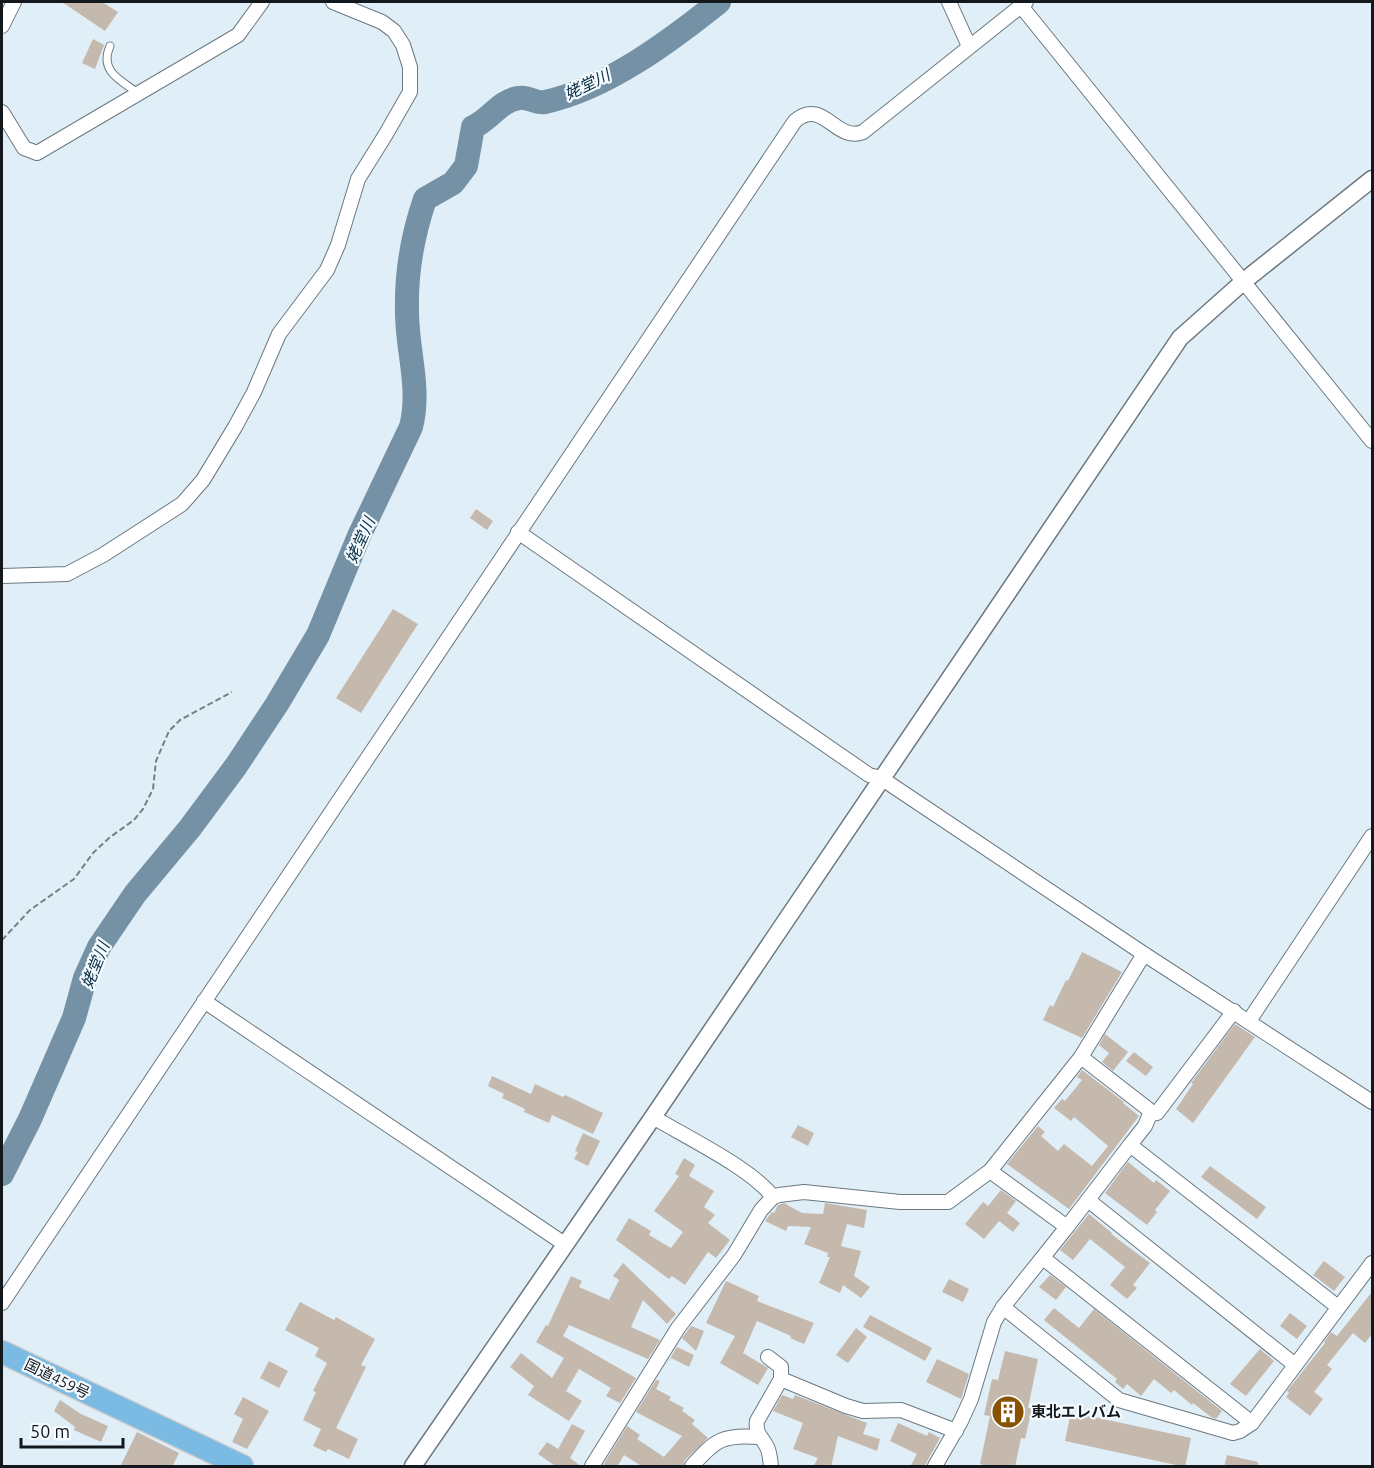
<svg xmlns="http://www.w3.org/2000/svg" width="1374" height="1468" font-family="Ubuntu,'Noto Sans JP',sans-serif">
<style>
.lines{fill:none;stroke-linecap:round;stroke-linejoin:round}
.river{stroke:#7491a5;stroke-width:24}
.building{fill:#c5b9ae}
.service-casing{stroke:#6b7881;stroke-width:9}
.minor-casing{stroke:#6b7881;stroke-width:16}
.tertiary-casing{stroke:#6b7881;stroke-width:19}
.trunk-casing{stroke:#cbcccd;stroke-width:25}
.path{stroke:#768087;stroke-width:2;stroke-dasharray:6 3;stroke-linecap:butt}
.service{stroke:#fff;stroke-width:7}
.minor{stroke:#fff;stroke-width:14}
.tertiary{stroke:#fff;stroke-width:16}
.trunk{stroke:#7abae3;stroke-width:22}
.labels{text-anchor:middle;stroke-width:4.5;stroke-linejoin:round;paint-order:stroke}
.street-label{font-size:15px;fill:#13181c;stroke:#f4fafe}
.poi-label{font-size:15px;font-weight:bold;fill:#13181c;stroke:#f4fafe;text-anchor:start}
.water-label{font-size:16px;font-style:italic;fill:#062f46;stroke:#f4fafe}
</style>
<rect width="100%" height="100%" fill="#e0eef8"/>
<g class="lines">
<!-- river -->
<path class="river" d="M 2,1174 L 30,1119 L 74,1018 L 85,978 L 99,947 L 135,894 L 190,828 L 236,766 L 277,704 L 318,635 L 359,536 L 411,427 C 421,388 407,351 407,312 C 406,274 413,234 425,199 L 453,183 L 466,166 L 473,127 C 489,121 500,100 519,98 C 528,96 536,104 545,102 C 608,88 670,41 719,2"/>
</g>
<!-- building -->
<g class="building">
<path d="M 62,2 L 102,2 L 118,12 L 105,31 Z"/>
<path d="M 93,39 L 104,45 L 95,69 L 82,63 Z"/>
<path d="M 476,509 L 493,521 L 487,530 L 470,518 Z"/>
<path d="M 393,609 L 418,624 L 361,713 L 336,698 Z"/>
<path d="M 1082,952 L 1122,972 L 1082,1038 L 1043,1020 L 1050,1005 L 1053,1007 L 1066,980 L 1068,981 Z"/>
<path d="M 1235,1024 L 1255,1037 L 1193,1123 L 1176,1109 L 1193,1084 L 1191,1083 Z"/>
<path d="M 1105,1034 L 1128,1052 L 1113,1071 L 1102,1062 L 1109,1053 L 1099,1045 Z"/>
<path d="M 1134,1052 L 1153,1067 L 1146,1076 L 1126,1061 Z"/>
<path d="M 1082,1070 L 1124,1102 L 1123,1103 L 1139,1116 L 1069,1209 L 1007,1164 L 1038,1126 L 1045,1132 L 1041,1136 L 1058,1151 L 1064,1144 L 1092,1166 L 1108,1146 L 1074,1117 L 1071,1121 L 1054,1108 L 1062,1099 L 1065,1101 L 1082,1080 L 1077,1077 Z"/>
<path d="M 492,1076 L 531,1094 L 535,1084 L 563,1097 L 565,1095 L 603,1113 L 593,1134 L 552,1115 L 549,1123 L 524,1112 L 525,1109 L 502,1098 L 504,1094 L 488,1086 Z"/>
<path d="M 798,1125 L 814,1133 L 808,1146 L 791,1137 Z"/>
<path d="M 583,1133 L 600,1141 L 588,1166 L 574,1159 L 578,1152 L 575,1151 Z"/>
<path d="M 684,1158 L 695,1165 L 689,1176 L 714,1191 L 704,1207 L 715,1215 L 708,1223 L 730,1240 L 716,1258 L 708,1252 L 685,1285 L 672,1276 L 669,1279 L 616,1240 L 629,1218 L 651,1231 L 649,1235 L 671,1248 L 683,1232 L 654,1211 L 679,1176 L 675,1174 Z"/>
<path d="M 1128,1162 L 1154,1183 L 1156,1180 L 1170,1191 L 1155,1210 L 1157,1212 L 1147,1225 L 1105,1193 Z"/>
<path d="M 1210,1166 L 1266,1207 L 1257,1219 L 1201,1177 Z"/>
<path d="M 1001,1190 L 1016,1201 L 1007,1213 L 1020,1223 L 1013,1232 L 999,1221 L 984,1239 L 965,1224 L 983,1202 L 988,1206 Z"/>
<path d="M 784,1203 L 802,1213 L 823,1214 L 825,1203 L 867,1210 L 864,1228 L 847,1224 L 841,1246 L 861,1251 L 854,1276 L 870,1287 L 861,1298 L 843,1285 L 840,1293 L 819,1283 L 830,1257 L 827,1257 L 828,1253 L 804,1244 L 811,1227 L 788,1226 L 786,1231 L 765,1221 L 772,1212 L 774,1213 L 778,1205 Z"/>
<path d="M 1089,1214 L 1112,1233 L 1111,1234 L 1150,1263 L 1133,1285 L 1137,1288 L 1127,1299 L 1110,1285 L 1125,1267 L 1090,1239 L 1073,1260 L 1060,1250 Z"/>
<path d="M 1324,1261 L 1345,1277 L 1334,1291 L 1313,1275 Z"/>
<path d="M 623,1263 L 676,1314 L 667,1324 L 643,1300 L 631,1327 L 660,1340 L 648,1359 L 569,1325 L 563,1336 L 636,1378 L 620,1403 L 606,1396 L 611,1388 L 579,1369 L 566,1391 L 582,1401 L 569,1421 L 528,1395 L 534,1386 L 510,1367 L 521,1353 L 552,1378 L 564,1358 L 536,1342 L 546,1325 L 548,1326 L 571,1276 L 582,1281 L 579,1287 L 609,1300 L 619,1280 L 613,1276 Z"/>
<path d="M 1050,1275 L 1066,1287 L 1056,1300 L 1039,1287 Z"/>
<path d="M 949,1279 L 969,1289 L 963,1302 L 942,1292 Z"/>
<path d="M 726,1281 L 759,1296 L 757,1301 L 814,1323 L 804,1344 L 790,1338 L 791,1336 L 757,1321 L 743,1353 L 768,1368 L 758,1385 L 720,1363 L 735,1336 L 706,1323 Z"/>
<path d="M 1372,1292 L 1372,1334 L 1365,1343 L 1353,1333 L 1327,1365 L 1332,1369 L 1314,1392 L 1323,1399 L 1310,1416 L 1286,1397 L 1289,1393 L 1287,1391 L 1325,1343 L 1324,1342 L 1331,1332 L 1337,1336 Z"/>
<path d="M 300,1302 L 334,1320 L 336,1317 L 375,1339 L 361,1365 L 366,1367 L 336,1428 L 358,1439 L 349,1459 L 328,1449 L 326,1452 L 313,1446 L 321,1429 L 303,1420 L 316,1392 L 313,1391 L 327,1363 L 315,1356 L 319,1348 L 285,1330 Z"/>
<path d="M 1054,1308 L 1079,1328 L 1094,1309 L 1222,1411 L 1216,1419 L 1211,1417 L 1193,1403 L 1192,1405 L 1174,1390 L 1171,1393 L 1154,1379 L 1141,1396 L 1127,1384 L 1123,1389 L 1115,1382 L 1117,1379 L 1044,1320 Z"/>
<path d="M 1290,1313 L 1307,1326 L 1297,1339 L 1280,1326 Z"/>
<path d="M 870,1315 L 932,1348 L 925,1361 L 863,1327 Z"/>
<path d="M 691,1326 L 704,1331 L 696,1351 L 682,1338 Z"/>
<path d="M 856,1328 L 867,1337 L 848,1363 L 836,1355 Z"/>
<path d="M 677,1347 L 694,1355 L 689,1367 L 671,1358 L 665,1367 Z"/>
<path d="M 1260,1349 L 1274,1361 L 1246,1396 L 1230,1384 Z"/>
<path d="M 1005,1351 L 1038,1359 L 1028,1408 L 1032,1408 L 1025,1439 L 1021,1438 L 1015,1467 L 989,1467 L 980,1464 L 990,1416 L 984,1415 L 992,1379 L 998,1380 Z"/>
<path d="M 937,1359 L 969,1374 L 961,1399 L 926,1382 Z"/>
<path d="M 269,1361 L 288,1371 L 279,1388 L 260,1378 Z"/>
<path d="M 656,1380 L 660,1381 L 656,1389 L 671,1397 L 669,1400 L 684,1408 L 682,1411 L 695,1420 L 692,1424 L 708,1438 L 685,1460 L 683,1467 L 643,1467 L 624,1455 L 617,1467 L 602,1467 L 627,1426 L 640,1435 L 637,1439 L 664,1457 L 682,1436 L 636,1412 Z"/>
<path d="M 782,1395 L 793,1399 L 795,1395 L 867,1423 L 863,1434 L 880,1439 L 877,1451 L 838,1436 L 831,1467 L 813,1467 L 818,1458 L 793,1449 L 803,1423 L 773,1411 Z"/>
<path d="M 243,1397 L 269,1411 L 247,1449 L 232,1442 L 243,1419 L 234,1414 Z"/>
<path d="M 60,1400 L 81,1414 L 108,1426 L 101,1442 L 74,1430 L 75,1427 L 54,1411 Z"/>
<path d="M 1071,1412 L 1191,1438 L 1185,1467 L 1065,1441 Z"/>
<path d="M 898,1423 L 927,1436 L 929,1432 L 940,1438 L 924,1467 L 910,1467 L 917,1454 L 890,1441 Z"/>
<path d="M 572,1424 L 585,1431 L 570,1458 L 582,1467 L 557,1467 L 538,1454 L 547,1442 L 558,1449 Z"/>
<path d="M 137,1432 L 179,1453 L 172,1467 L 120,1467 Z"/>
<path d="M 1227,1455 L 1258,1462 L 1258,1467 L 1224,1467 Z"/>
</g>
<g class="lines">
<!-- service casing -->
<g class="service-casing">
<path id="service" d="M 110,46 C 99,71 120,80 138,93"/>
</g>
<!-- minor casing -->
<g class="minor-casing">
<g id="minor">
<path d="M 949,2 L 969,46"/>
<path d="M 1021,6 L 1372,441"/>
<path d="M 2,26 L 14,2"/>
<path d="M 2,112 L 24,148 L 37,153 L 238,35 L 262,2"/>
<path d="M 518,532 L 869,775 L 881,778 L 1144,954 L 1372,1102"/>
<path d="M 2,576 L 67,574 L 103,555 L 182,504 L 203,480 L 235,427 L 254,392 L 279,334 L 327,270 L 338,245 L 358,179 L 386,134 L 410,92 L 410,67 L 403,45 L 394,31 L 382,22 L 333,2"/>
<path d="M 204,1001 L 566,1245"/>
<path d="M 1249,1021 L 1372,836"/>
<path d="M 1081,1057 L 1148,1109 L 1150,1114 L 1145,1126 L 1130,1145"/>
<path d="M 1150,1114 L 1157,1113 L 1234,1011"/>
<path d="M 653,1117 C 686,1137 751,1168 773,1197"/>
<path d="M 1088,1200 L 1295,1365"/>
<path d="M 1067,1227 L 1130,1145 L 1338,1307"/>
<path d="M 1043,1258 L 1252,1423"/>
<path d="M 2,1303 L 795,121 C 823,97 836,143 863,132 L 1026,2"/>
<path d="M 1003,1307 L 1119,1400 L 1233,1433 L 1240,1431 L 1252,1423 L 1372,1263"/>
<path d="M 768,1357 L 781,1367 L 781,1379 L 757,1421 C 755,1434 762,1437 767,1447 C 770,1453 770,1460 771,1466"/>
<path d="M 781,1379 L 846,1406 L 863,1411 L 901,1410 L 956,1431"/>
<path d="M 592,1466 L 678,1328 L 734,1255 L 761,1210 L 773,1197 L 779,1195 L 804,1192 L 900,1202 L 948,1202 L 990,1171 L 1081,1057 L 1144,954"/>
<path d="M 692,1466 C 715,1440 723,1434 759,1437"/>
<path d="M 935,1466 L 961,1421 L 971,1399 L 994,1322 L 1003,1307 L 1067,1227 L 990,1171"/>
</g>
</g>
<!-- tertiary casing -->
<g class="tertiary-casing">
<path id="tertiary" d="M 413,1466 L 653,1117 L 1180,338 L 1244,281 L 1372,179"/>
</g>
<!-- trunk casing -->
<g class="trunk-casing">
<path id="trunk" d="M 2,1352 L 242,1466"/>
</g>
<!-- path -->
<path class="path" d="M 2,940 L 30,910 L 74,879 L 93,853 L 109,838 L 134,820 L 143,809 L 153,789 L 156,761 L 169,731 L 180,720 L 232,692"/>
<!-- service -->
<use href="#service" class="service"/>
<!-- minor -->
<use href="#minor" class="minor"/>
<!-- tertiary -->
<use href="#tertiary" class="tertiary"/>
<!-- trunk -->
<use href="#trunk" class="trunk"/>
</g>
<!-- icons -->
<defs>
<g id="building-disc" transform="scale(1.725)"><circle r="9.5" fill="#885200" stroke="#f4fafe"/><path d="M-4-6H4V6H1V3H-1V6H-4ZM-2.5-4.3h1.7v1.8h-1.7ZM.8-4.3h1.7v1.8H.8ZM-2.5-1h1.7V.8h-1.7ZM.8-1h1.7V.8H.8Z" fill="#fff"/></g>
</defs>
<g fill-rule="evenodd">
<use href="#building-disc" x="1008" y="1412"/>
</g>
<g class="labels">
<!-- street labels -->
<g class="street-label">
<text transform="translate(57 1379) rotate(26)" y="5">国道459号</text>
</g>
<!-- poi labels -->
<g class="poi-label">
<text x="1031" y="1417">東北エレバム</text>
</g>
<!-- water labels -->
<g class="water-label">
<text transform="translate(587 84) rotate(-26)" y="6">姥堂川</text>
<text transform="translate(360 540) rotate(-66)" y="6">姥堂川</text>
<text transform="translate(95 965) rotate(-68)" y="6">姥堂川</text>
</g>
</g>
<!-- border -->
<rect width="1374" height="1468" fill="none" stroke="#13181c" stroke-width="6"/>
<!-- scale -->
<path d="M21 1438v9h102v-9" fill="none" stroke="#13181c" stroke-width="3"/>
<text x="30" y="1438" font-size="18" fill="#13181c" stroke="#f4fafe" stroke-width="4.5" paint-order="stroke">50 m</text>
</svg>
